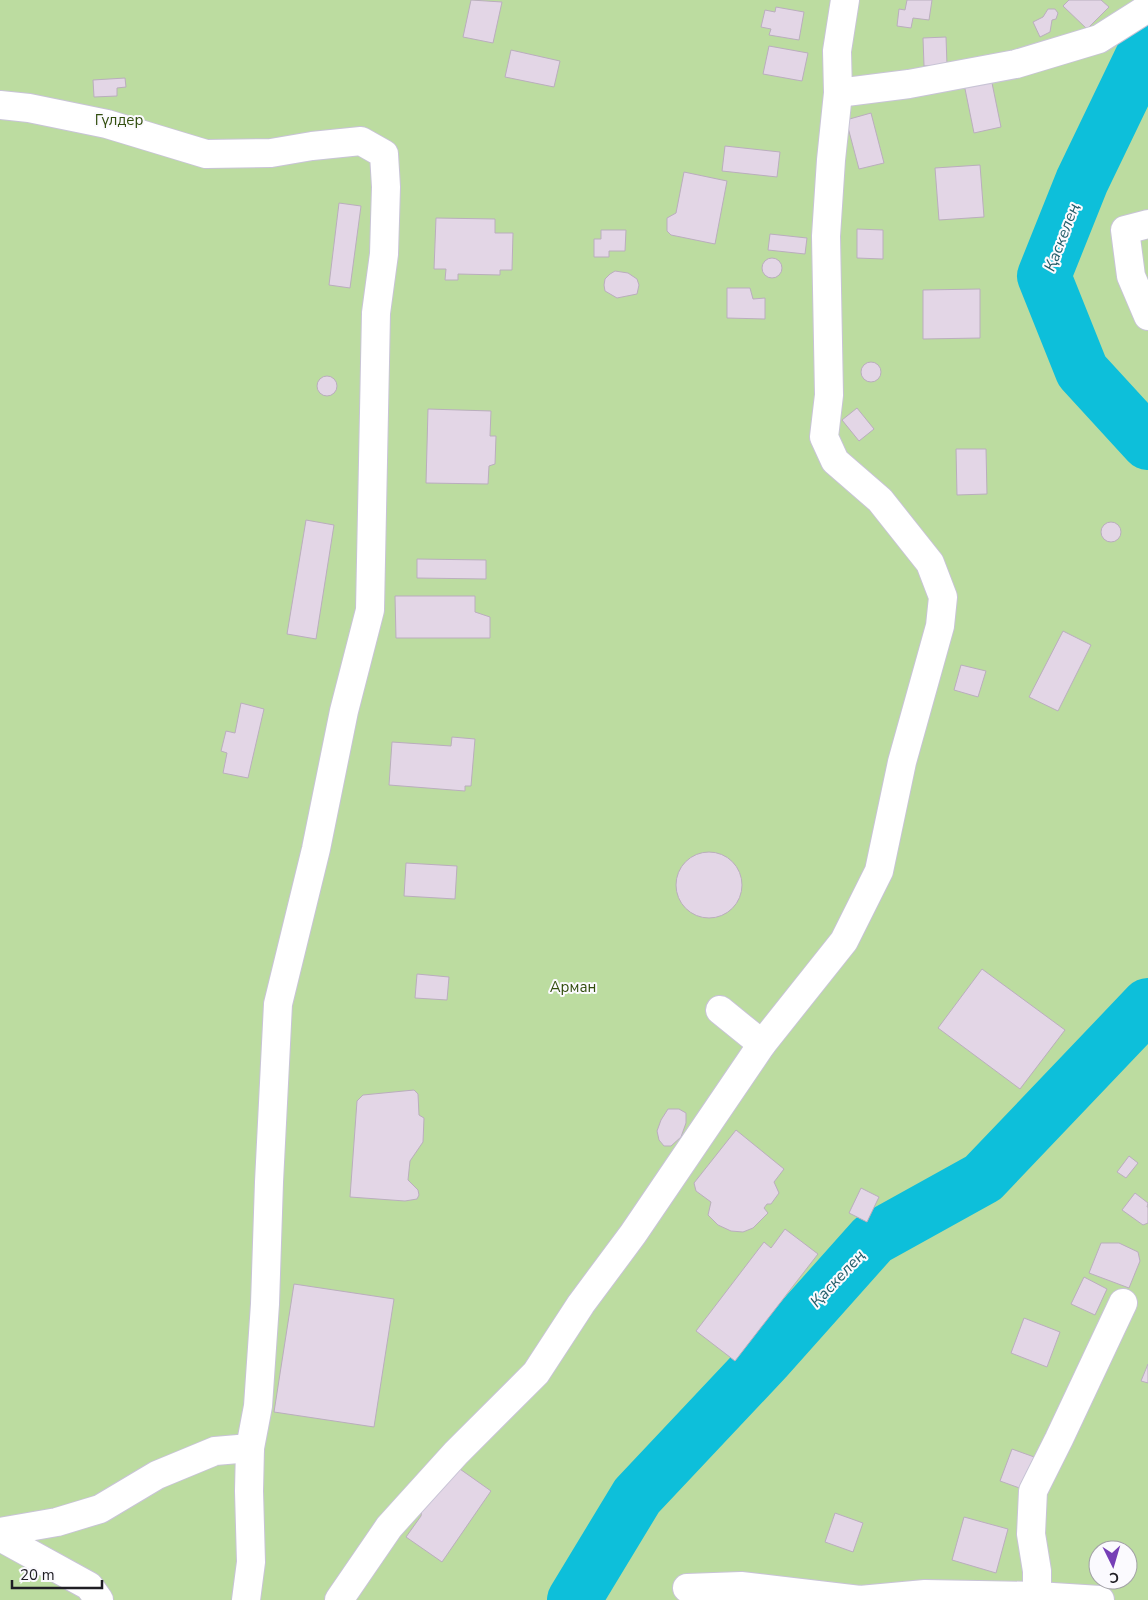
<svg xmlns="http://www.w3.org/2000/svg" width="1148" height="1600" font-family="'Nunito Sans',sans-serif">
<style>
.green{fill:#bcdca0;fill-rule:evenodd}
.lines{fill:none;stroke-linecap:round;stroke-linejoin:round}
.river{stroke:#0dbfda;stroke-width:54}
.building{fill:#e3d6e6;stroke:#baaebd}
.minor-casing{stroke:#c8c4d6;stroke-width:30}
.minor{stroke:#fff;stroke-width:28}
.labels{text-anchor:middle;stroke-width:4;stroke-linejoin:round;paint-order:stroke}
.park-label{font-size:15px;fill:#324e0e;stroke:#fbfafe}
.water-label{font-size:16px;font-style:italic;fill:#235e6a;stroke:#fbfafe}
</style>
<rect width="100%" height="100%" fill="#fbfafe"/>
<!-- green -->
<path class="green" d="M 0,0 L 1148,0 L 1148,1600 L 0,1600 ZM 1098,1550 L 1128,1550 L 1128,1580 L 1098,1580 Z"/>
<g class="lines">
<!-- river -->
<g class="river">
<path d="M 1148,44 L 1082,181 L 1044,276 L 1082,371 L 1148,443"/>
<path d="M 574,1600 L 637,1496 L 766,1359 L 873,1239 L 983,1178 L 1148,1005"/>
</g>
</g>
<!-- building -->
<g class="building">
<path d="M 471,0 L 502,2 L 493,43 L 463,37 Z"/>
<path d="M 907,0 L 932,0 L 929,20 L 913,18 L 911,28 L 897,26 L 899,9 L 905,10 Z"/>
<path d="M 1069,0 L 1101,0 L 1109,7 L 1087,29 L 1063,6 Z"/>
<path d="M 776,7 L 804,12 L 799,40 L 769,35 L 771,29 L 761,27 L 765,10 L 775,12 Z"/>
<path d="M 1048,9 L 1055,9 L 1058,13 L 1056,19 L 1052,20 L 1050,32 L 1040,37 L 1033,22 L 1043,17 Z"/>
<path d="M 946,37 L 947,65 L 924,66 L 923,38 Z"/>
<path d="M 769,46 L 808,53 L 802,81 L 763,74 Z"/>
<path d="M 511,50 L 560,61 L 554,87 L 505,77 Z"/>
<path d="M 125,78 L 126,87 L 117,88 L 117,96 L 94,97 L 93,80 Z"/>
<path d="M 991,78 L 1001,127 L 974,133 L 964,84 Z"/>
<path d="M 871,113 L 884,163 L 859,169 L 846,120 Z"/>
<path d="M 725,146 L 780,152 L 777,177 L 722,171 Z"/>
<path d="M 980,165 L 984,217 L 939,220 L 935,168 Z"/>
<path d="M 684,172 L 727,181 L 715,244 L 671,235 L 667,231 L 667,218 L 676,213 Z"/>
<path d="M 339,203 L 361,206 L 350,288 L 329,285 Z"/>
<path d="M 436,218 L 495,219 L 495,233 L 513,233 L 512,270 L 500,270 L 500,275 L 458,274 L 458,280 L 445,280 L 446,269 L 434,269 Z"/>
<path d="M 857,229 L 883,230 L 883,259 L 857,258 Z"/>
<path d="M 601,230 L 626,230 L 625,251 L 609,251 L 609,257 L 594,257 L 594,239 L 601,239 Z"/>
<path d="M 770,234 L 807,238 L 805,254 L 768,250 Z"/>
<circle cx="772" cy="268" r="10"/>
<path d="M 615,271 L 628,273 L 637,279 L 639,285 L 637,294 L 617,298 L 605,291 L 604,285 L 605,279 L 610,274 Z"/>
<path d="M 727,288 L 750,288 L 753,299 L 765,298 L 765,319 L 727,318 Z"/>
<path d="M 980,289 L 980,338 L 923,339 L 923,290 Z"/>
<circle cx="871" cy="372" r="10"/>
<circle cx="327" cy="386" r="10"/>
<path d="M 857,408 L 874,429 L 859,441 L 842,420 Z"/>
<path d="M 428,409 L 491,411 L 490,436 L 496,436 L 495,464 L 489,466 L 488,484 L 426,483 Z"/>
<path d="M 956,449 L 986,449 L 987,494 L 957,495 Z"/>
<path d="M 306,520 L 334,525 L 316,639 L 287,634 Z"/>
<circle cx="1111" cy="532" r="10"/>
<path d="M 417,559 L 486,560 L 486,579 L 417,578 Z"/>
<path d="M 395,596 L 475,596 L 475,612 L 490,617 L 490,638 L 396,638 Z"/>
<path d="M 1063,631 L 1091,645 L 1058,711 L 1029,697 Z"/>
<path d="M 961,665 L 986,671 L 978,697 L 954,690 Z"/>
<path d="M 241,703 L 264,709 L 248,778 L 223,773 L 227,753 L 221,751 L 226,731 L 235,733 Z"/>
<path d="M 452,737 L 475,739 L 471,786 L 465,786 L 465,791 L 389,785 L 392,742 L 451,746 Z"/>
<circle cx="709" cy="885" r="33"/>
<path d="M 406,863 L 457,866 L 455,899 L 404,896 Z"/>
<path d="M 982,969 L 1065,1030 L 1020,1089 L 938,1028 Z"/>
<path d="M 417,974 L 449,977 L 447,1000 L 415,998 Z"/>
<path d="M 414,1090 L 418,1094 L 419,1115 L 424,1118 L 423,1142 L 410,1161 L 408,1180 L 418,1190 L 419,1195 L 417,1199 L 405,1201 L 350,1197 L 357,1101 L 363,1095 Z"/>
<path d="M 668,1109 L 679,1109 L 686,1113 L 686,1123 L 681,1137 L 671,1146 L 664,1146 L 659,1140 L 657,1131 L 661,1120 Z"/>
<path d="M 736,1130 L 784,1169 L 774,1182 L 779,1193 L 771,1204 L 767,1204 L 764,1208 L 768,1213 L 753,1228 L 743,1232 L 731,1231 L 718,1225 L 708,1215 L 711,1202 L 696,1191 L 694,1183 Z"/>
<path d="M 1129,1156 L 1138,1163 L 1126,1178 L 1117,1172 Z"/>
<path d="M 861,1188 L 879,1197 L 867,1222 L 849,1213 Z"/>
<path d="M 1135,1193 L 1148,1203 L 1147,1207 L 1148,1207 L 1148,1223 L 1143,1225 L 1122,1210 Z"/>
<path d="M 785,1229 L 818,1254 L 735,1361 L 696,1331 L 764,1242 L 771,1248 Z"/>
<path d="M 1101,1243 L 1119,1243 L 1138,1252 L 1140,1261 L 1129,1288 L 1089,1273 Z"/>
<path d="M 1084,1277 L 1107,1289 L 1095,1315 L 1071,1304 Z"/>
<path d="M 294,1284 L 394,1299 L 374,1427 L 274,1412 Z"/>
<path d="M 1024,1318 L 1060,1332 L 1047,1367 L 1011,1353 Z"/>
<path d="M 1148,1364 L 1148,1383 L 1141,1381 Z"/>
<path d="M 1012,1449 L 1037,1458 L 1025,1490 L 1000,1481 Z"/>
<path d="M 450,1462 L 491,1491 L 442,1562 L 406,1537 L 421,1516 L 422,1509 Z"/>
<path d="M 835,1513 L 863,1523 L 853,1552 L 825,1542 Z"/>
<path d="M 964,1517 L 1008,1529 L 996,1573 L 952,1560 Z"/>
</g>
<g class="lines">
<!-- minor casing -->
<g class="minor-casing">
<g id="minor">
<path d="M 838,93 L 909,84 L 1016,64 L 1099,39 L 1148,8"/>
<path d="M 0,105 L 29,108 L 107,124 L 206,154 L 271,153 L 312,146 L 361,141 L 384,154 L 386,187 L 384,254 L 376,313 L 370,610 L 344,711 L 316,849 L 278,1004 L 269,1182 L 265,1304 L 258,1406 L 250,1448 L 249,1491 L 251,1562 L 246,1600"/>
<path d="M 1148,224 L 1125,230 L 1131,276 L 1148,316"/>
<path d="M 762,1044 L 844,941 L 879,871 L 902,762 L 940,626 L 943,597 L 930,563 L 880,500 L 835,461 L 824,437 L 829,395 L 826,236 L 831,160 L 838,93 L 837,51 L 845,0"/>
<path d="M 0,1532 L 57,1522 L 100,1509 L 157,1475 L 215,1451 L 250,1448"/>
<path d="M 0,1537 L 89,1586 L 99,1600"/>
<path d="M 687,1588 L 741,1586 L 860,1600 L 925,1594 L 1037,1596 L 1100,1600"/>
<path d="M 1037,1596 L 1037,1571 L 1031,1534 L 1033,1491 L 1059,1439 L 1123,1303"/>
<path d="M 339,1600 L 389,1527 L 456,1453 L 536,1373 L 581,1304 L 633,1234 L 762,1044 L 720,1010"/>
</g>
</g>
<!-- minor -->
<use href="#minor" class="minor"/>
</g>
<g class="labels">
<!-- park labels -->
<g class="park-label">
<text x="119" y="125">Гүлдер</text>
<text x="573" y="992">Арман</text>
</g>
<!-- water labels -->
<g class="water-label">
<text transform="translate(1061 237) rotate(-69)" y="6">Қаскелең</text>
<text transform="translate(837 1278) rotate(-47)" y="6">Қаскелең</text>
</g>
</g>
<!-- north arrow -->
<g transform="translate(1113 1565) rotate(175)"><circle r="24" fill="#fbfafe" stroke="#a3a2a7"/>
<path d="M0-4L9 19L0 12L-9 19Z" fill="#763fb6"/>
<text y="-8" font-size="14" font-weight="bold" text-anchor="middle" fill="#1f1e24">С</text>
</g>
<!-- scale -->
<path d="M12 1580v8h90v-8" fill="none" stroke="#1f1e24" stroke-width="2.5"/>
<text x="20" y="1580" font-size="15" fill="#1f1e24" stroke="#fbfafe" stroke-width="4" paint-order="stroke">20 m</text>
</svg>
